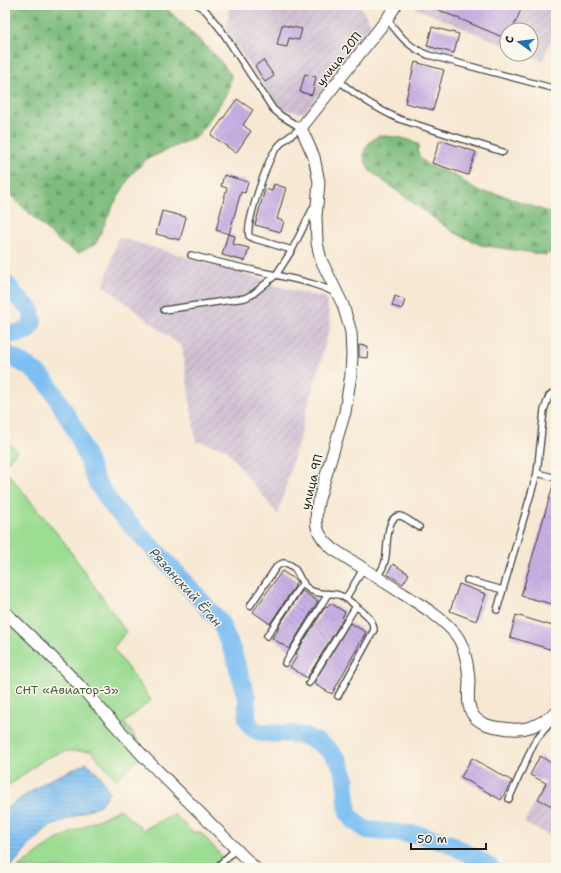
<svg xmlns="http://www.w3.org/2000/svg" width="561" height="873" font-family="'Shantell Sans',sans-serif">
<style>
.industrial{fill:url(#industrial-furrows)}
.forest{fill:url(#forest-firs);stroke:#4c6c4c}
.green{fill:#9cdc93;stroke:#5c7c58}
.water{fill:url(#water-rules);stroke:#4c6e87}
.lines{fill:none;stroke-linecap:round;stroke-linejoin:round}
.river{stroke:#7dbff2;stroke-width:18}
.building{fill:url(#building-back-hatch)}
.service-casing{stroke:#3d3b37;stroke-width:8}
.minor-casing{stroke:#3d3b37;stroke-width:13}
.service{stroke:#fff;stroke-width:5.5}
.minor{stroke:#fff;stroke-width:11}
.labels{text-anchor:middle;stroke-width:3;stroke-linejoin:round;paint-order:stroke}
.street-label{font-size:12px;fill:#1c1c1c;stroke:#fbf7ec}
.park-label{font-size:12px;fill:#495f46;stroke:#fbf7ec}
.water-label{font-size:13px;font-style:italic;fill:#3e5567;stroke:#fbf7ec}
</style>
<defs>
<pattern id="industrial-furrows" width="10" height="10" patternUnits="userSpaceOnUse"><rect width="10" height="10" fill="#cebed2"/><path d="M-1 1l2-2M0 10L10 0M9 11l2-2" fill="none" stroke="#b0a3b4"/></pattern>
<pattern id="forest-firs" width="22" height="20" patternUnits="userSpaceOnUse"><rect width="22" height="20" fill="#7dbc7d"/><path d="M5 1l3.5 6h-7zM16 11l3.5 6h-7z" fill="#669866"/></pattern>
<pattern id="water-rules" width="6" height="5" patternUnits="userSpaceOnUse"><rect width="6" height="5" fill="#7dbff2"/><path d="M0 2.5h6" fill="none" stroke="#6ba4cf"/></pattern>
<pattern id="building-back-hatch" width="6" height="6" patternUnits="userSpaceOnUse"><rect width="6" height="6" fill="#c8b0e4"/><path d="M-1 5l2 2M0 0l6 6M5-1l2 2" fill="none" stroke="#ab97c3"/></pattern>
</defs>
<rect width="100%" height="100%" fill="#fbf7ec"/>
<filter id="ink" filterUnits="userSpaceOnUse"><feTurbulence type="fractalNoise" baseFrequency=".025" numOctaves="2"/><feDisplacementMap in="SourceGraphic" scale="8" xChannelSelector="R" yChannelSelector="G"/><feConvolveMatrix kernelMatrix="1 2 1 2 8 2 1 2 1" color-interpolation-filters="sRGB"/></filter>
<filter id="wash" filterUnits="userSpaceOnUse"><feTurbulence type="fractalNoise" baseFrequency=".012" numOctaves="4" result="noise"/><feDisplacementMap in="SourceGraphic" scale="16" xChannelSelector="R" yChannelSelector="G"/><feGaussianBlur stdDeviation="0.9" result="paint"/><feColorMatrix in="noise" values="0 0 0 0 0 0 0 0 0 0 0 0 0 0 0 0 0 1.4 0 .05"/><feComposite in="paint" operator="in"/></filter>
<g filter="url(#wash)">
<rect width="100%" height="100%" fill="#f7e8d3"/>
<!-- industrial -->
<g class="industrial">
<path d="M 230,5 L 360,5 L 371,25 L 305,113 L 280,109 L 226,31 Z"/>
<path d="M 416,5 L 556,5 L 556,27 L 543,60 L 527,54 L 531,54 L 531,30 L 507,30 L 507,46 L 415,8 Z"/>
<path d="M 118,237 L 265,280 L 268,284 L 326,298 L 331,323 L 278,515 L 226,449 L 196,441 L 182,347 L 104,286 Z"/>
<path d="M 556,762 L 556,839 L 524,823 Z"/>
</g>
<!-- forest -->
<g class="forest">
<path d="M 5,5 L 163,5 L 218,58 L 231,75 L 228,92 L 198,136 L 147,159 L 131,175 L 112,207 L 96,244 L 78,253 L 61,243 L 9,194 L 5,178 Z"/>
<path d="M 378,136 C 390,136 408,137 419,145 L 417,151 L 420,157 L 426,164 L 456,176 L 477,191 L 502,195 L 556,215 L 556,248 L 546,255 L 481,245 L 453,232 L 370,171 C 361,154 361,148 378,136 Z"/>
</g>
<!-- green -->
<g class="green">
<path d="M 5,439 L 17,451 L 5,465 Z"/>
<path d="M 5,470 L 64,542 L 126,632 L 113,648 L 151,700 L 124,723 L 147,751 L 116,779 L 91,751 L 66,751 L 46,758 L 5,788 Z"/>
<path d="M 120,809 L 143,830 L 174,814 L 192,832 L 200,832 L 230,865 L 237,866 L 239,868 L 18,868 L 56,840 Z"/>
</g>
<!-- water -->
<path class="water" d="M 87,763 L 100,775 L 109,793 L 100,805 L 47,828 L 24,851 L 10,868 L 5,868 L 5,809 L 47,781 Z"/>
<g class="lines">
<!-- river -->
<g class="river">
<path d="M 5,282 L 16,296 L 31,310 L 33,322 L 27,331 L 12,334 L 5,337"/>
<path d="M 5,353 L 29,367 L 45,380 L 54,393 L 77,433 L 96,481 L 114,508 L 172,568 L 220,622 L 233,652 L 247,698 L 247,719 L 252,728 L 261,733 L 292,734 L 304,736 L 316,741 L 329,750 L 339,761 L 345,777 L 348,813 L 356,823 L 367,830 L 420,835 L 448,843 L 476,858 L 491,868"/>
</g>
</g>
<g id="blocks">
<!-- building -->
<g class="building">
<path d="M 427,5 L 523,5 L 512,30 L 507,30 L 507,39 Z"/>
<path d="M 282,25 L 302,29 L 299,40 L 289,38 L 287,47 L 277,45 Z"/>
<path d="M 432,27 L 459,34 L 454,53 L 427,46 Z"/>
<path d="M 263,60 L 274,76 L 265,82 L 255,66 Z"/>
<path d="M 415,62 L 444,70 L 433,110 L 405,103 Z"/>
<path d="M 305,74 L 316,77 L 312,95 L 300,92 Z"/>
<path d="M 237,99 L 253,110 L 243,125 L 251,131 L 236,153 L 211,135 Z"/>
<path d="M 440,140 L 476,152 L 468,175 L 432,163 Z"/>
<path d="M 224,175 L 248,182 L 245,193 L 241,192 L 229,234 L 216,230 L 226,191 L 227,188 L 221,186 Z"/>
<path d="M 274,184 L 286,188 L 277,219 L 284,221 L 281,232 L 255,225 L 265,189 L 272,191 Z"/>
<path d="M 162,211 L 186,217 L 180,240 L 156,234 Z"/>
<path d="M 228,234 L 235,236 L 233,244 L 249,248 L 245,261 L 222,255 Z"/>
<path d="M 395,296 L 405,300 L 402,309 L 392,306 Z"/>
<path d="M 359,345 L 368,346 L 367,358 L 359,357 Z"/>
<path d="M 554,482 L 556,482 L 556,605 L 521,596 Z"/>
<path d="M 393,564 L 409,574 L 403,584 L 387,574 Z"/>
<path d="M 282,571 L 297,581 L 294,585 L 295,586 L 270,624 L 253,612 Z"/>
<path d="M 459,584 L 486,594 L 476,621 L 450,611 Z"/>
<path d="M 302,591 L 318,601 L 289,649 L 272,638 L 278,630 L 277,629 Z"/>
<path d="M 330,603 L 345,612 L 342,618 L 343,619 L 307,678 L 290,667 L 298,655 L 296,653 L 326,606 L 327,607 Z"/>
<path d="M 516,615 L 556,627 L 556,651 L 510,637 Z"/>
<path d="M 350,623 L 366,632 L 332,694 L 316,685 L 317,684 L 314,682 Z"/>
<path d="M 540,756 L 556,766 L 556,808 L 538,799 L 546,783 L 530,775 Z"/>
<path d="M 472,758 L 512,781 L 501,800 L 461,777 Z"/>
</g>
</g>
</g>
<g filter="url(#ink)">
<use href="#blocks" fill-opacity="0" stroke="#3d3b37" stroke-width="1"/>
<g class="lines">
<!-- service casing -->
<g class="service-casing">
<g id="service">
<path d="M 198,5 L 206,11 L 222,31 L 273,109 L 280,115 L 301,128 C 293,134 283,140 277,148 C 268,157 245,226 249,236 L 252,238 L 292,250"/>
<path d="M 387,19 C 400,36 408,47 428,55 L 556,89"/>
<path d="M 339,81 C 357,96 377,109 399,119 L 503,152"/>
<path d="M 191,255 C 219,263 247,269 276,275 C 296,280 317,283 335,293"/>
<path d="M 164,310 L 245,298 L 253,294 L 276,275 L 292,250 L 313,208"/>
<path d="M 537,473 L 544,410 L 549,396 L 556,390"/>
<path d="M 377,578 C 380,572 384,567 385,561 C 388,551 385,515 400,516 C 406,517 413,524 419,527"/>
<path d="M 467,580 L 503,590"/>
<path d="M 346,598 L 363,569"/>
<path d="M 250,606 L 277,566 L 283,563 C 298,564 297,578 306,587 C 316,596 328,592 339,595 C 345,597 351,602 356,606"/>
<path d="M 497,610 L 537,473 L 556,478"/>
<path d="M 267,636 L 303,582"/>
<path d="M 285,663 L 328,594"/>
<path d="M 309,683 L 356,606 C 364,613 373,618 374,630 L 338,696"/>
<path d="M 509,799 L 533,745 L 538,737 L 553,720"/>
<path d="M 216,868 L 236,849"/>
</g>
</g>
<!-- minor casing -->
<g class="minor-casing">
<g id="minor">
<path d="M 396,5 L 387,19 L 301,128 L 314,157 L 319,182 L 316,217 L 317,243 L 321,260 L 343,305 L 351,332 L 352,355 L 351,374 L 345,412 L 318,502 C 314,523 315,534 333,549 C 353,562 374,575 394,588 C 414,601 443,617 457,636 C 465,648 468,666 469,680 C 469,691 466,705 473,715 C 479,724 493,727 503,728 C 526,732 537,726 556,713"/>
<path d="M 5,612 L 46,651 L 78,684 L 144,757 L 255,868"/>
</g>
</g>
<!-- service -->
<use href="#service" class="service"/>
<!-- minor -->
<use href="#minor" class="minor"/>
</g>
</g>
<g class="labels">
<!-- street labels -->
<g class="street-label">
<text transform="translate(339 59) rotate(-52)" y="4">улица 20П</text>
<text transform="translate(312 482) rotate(-76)" y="4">улица 9П</text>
</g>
<!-- park labels -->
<g class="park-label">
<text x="67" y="694">СНТ «Авиатор-3»</text>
</g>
<!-- water labels -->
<g class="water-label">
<text transform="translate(186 587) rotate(48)" y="5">Рязанский Ёган</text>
</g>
</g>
<!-- margin -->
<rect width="561" height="873" fill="none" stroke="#fbf7ec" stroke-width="20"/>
<!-- north arrow -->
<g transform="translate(519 42) rotate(284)"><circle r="19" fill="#fbf7ec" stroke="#a29f99"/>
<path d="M0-3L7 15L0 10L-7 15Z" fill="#1f6fb2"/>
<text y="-6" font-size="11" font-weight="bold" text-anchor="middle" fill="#1c1c1c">С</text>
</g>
<!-- scale -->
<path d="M411 843v6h75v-6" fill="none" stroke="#1c1c1c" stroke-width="2"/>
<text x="417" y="843" font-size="12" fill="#1c1c1c" stroke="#fbf7ec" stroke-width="3" paint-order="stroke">50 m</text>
</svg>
